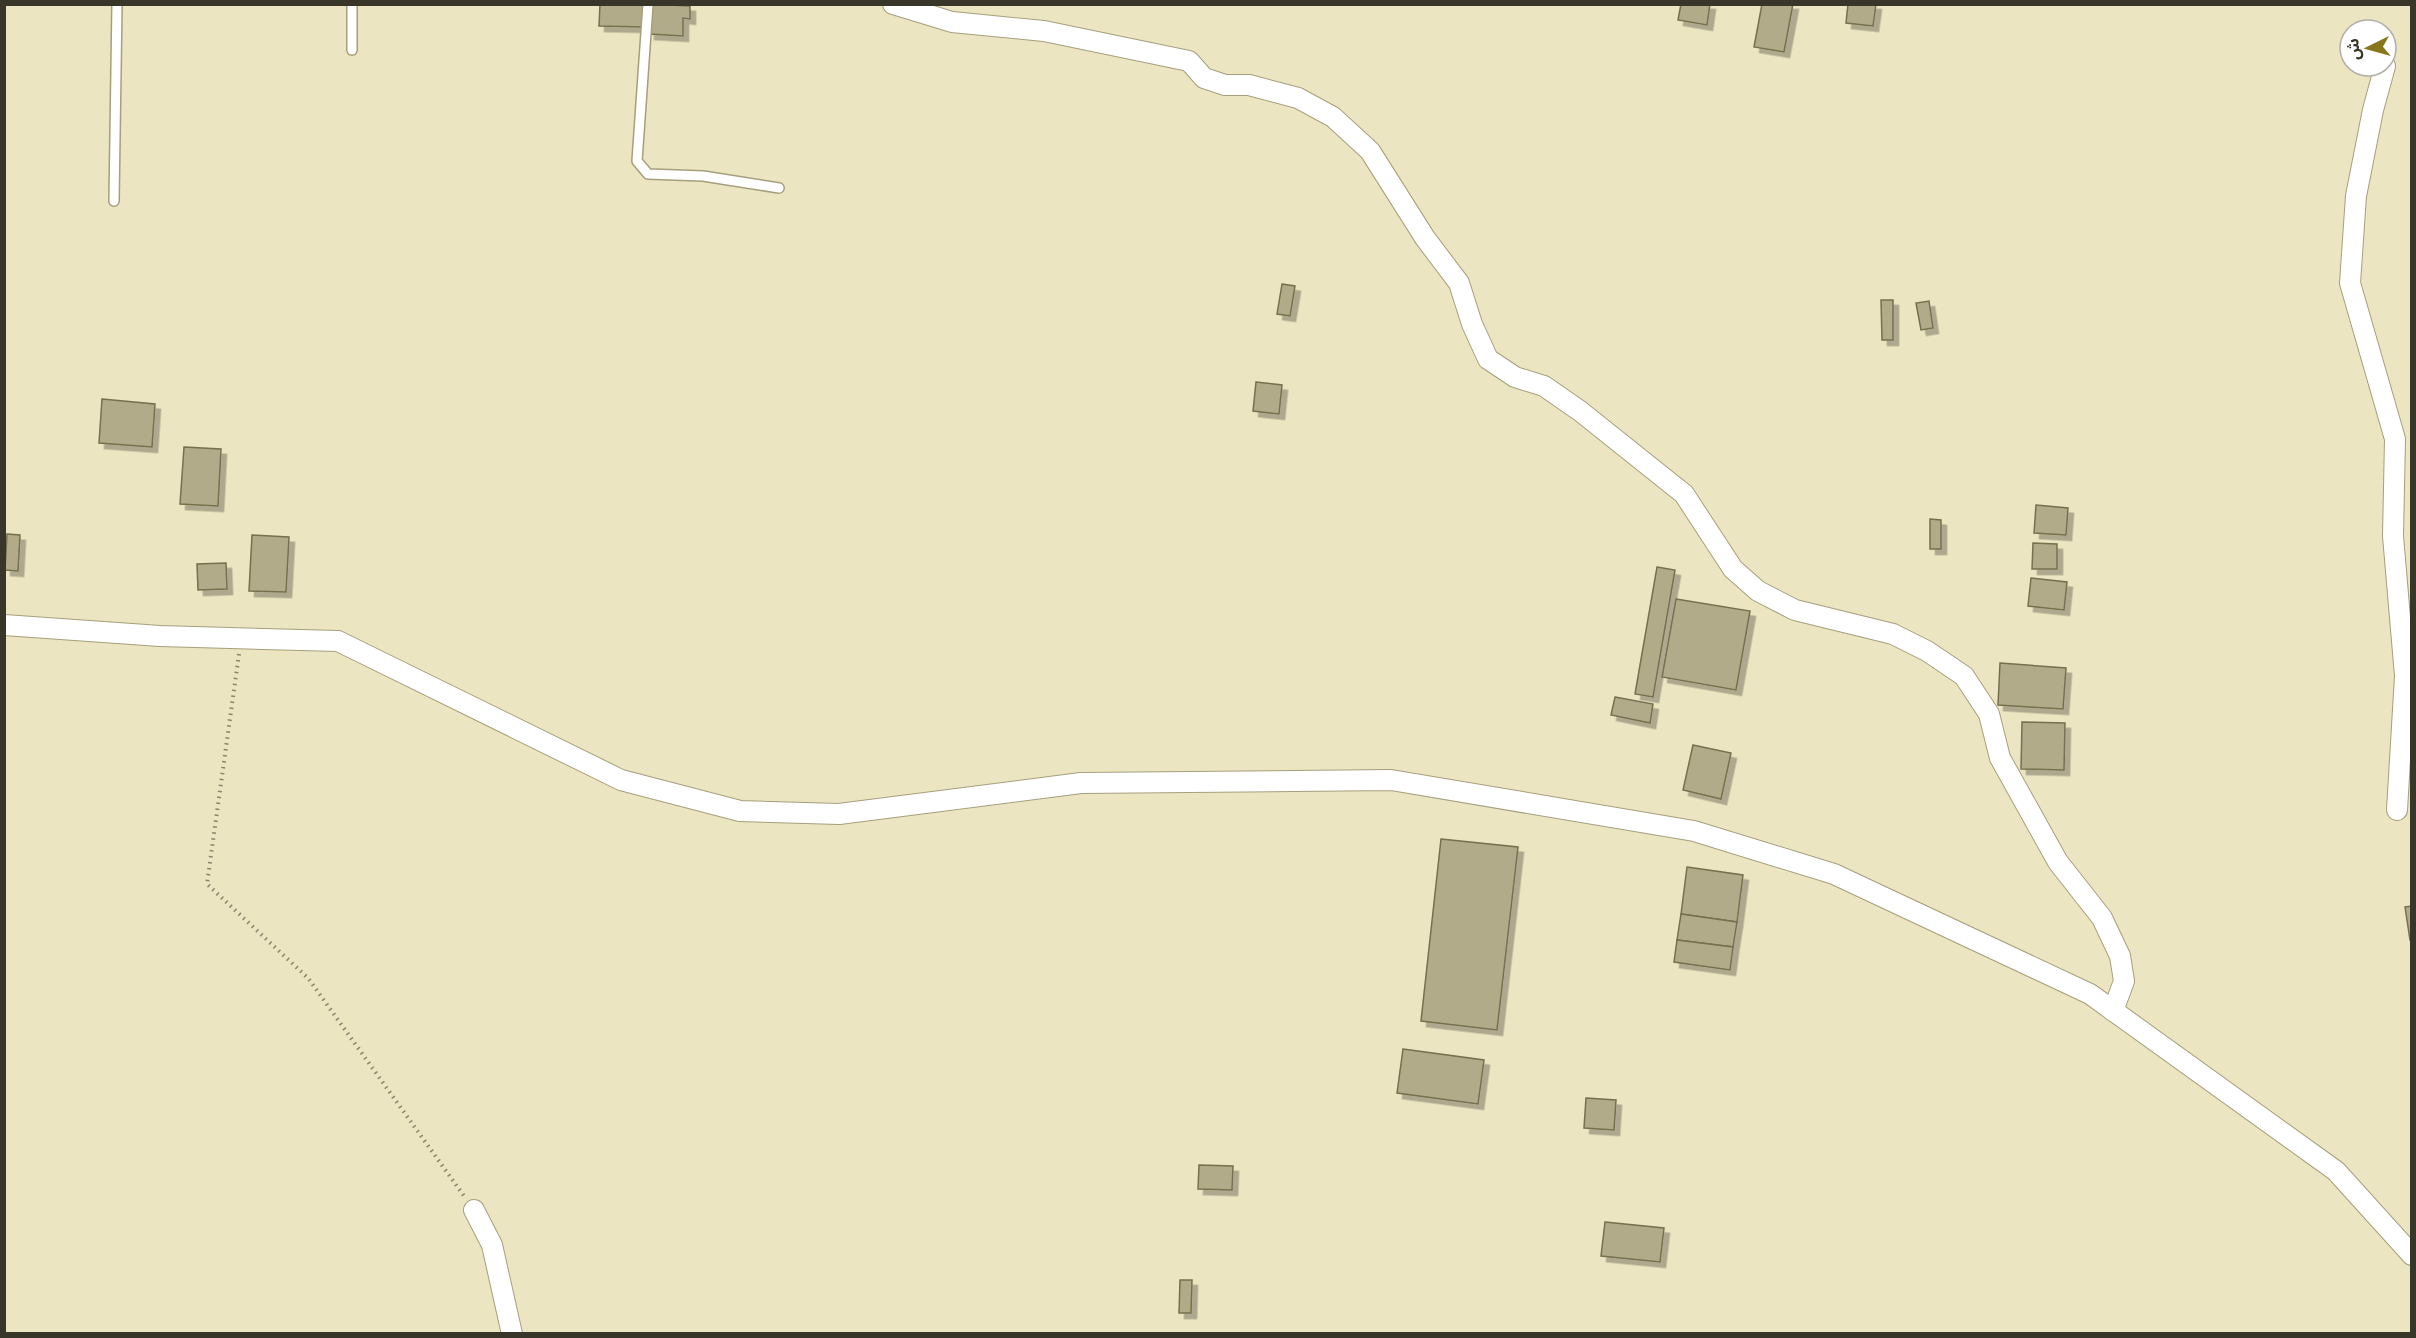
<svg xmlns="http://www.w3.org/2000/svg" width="2416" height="1338" font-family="Karla,'Noto Sans Arabic',sans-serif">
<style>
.building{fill:#b2ab89;stroke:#76704f;stroke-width:1.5;filter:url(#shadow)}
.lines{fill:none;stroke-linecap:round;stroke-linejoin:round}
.service-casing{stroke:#a69f7d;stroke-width:12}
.minor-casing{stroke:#a69f7d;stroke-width:22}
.path{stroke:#8a856d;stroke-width:4;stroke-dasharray:1.5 4.5;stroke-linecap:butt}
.service{stroke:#fff;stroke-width:9}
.minor{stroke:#fff;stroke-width:20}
</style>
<defs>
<filter id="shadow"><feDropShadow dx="5.5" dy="5.5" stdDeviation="0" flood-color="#0004"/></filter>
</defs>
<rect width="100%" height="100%" fill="#ece5c1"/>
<!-- building -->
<g class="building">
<path d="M 600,4 L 644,4 L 644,27 L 599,26 Z"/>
<path d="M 650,4 L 690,6 L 690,19 L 683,18 L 683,36 L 649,34 Z"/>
<path d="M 1681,4 L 1710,4 L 1707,25 L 1678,20 Z"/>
<path d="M 1762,4 L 1793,4 L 1784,52 L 1754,47 Z"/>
<path d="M 1848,4 L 1876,4 L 1873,26 L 1846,23 Z"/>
<path d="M 1282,284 L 1295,286 L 1290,316 L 1277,314 Z"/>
<path d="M 1881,300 L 1893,300 L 1893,340 L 1882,340 Z"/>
<path d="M 1929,301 L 1933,328 L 1921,330 L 1916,303 Z"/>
<path d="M 1256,382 L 1282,385 L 1279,414 L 1253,411 Z"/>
<path d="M 102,399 L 155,404 L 152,447 L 99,443 Z"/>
<path d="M 184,447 L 221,449 L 218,506 L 180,504 Z"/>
<path d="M 2036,505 L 2068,508 L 2066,535 L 2034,533 Z"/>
<path d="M 1930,519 L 1941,520 L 1941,549 L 1930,549 Z"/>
<path d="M 7,534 L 20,535 L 18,571 L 5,570 Z"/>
<path d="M 252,535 L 289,537 L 286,592 L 249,591 Z"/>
<path d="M 2033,543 L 2057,544 L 2057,569 L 2032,569 Z"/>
<path d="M 226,563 L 227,589 L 198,590 L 197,564 Z"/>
<path d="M 1657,567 L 1675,570 L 1653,697 L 1635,694 Z"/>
<path d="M 2031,578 L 2067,582 L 2064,610 L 2028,606 Z"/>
<path d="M 1676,599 L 1750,611 L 1736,690 L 1662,677 Z"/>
<path d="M 2000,663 L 2066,668 L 2063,709 L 1998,705 Z"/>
<path d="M 1615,697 L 1653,704 L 1650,723 L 1611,715 Z"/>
<path d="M 2022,722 L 2065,723 L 2064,770 L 2021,769 Z"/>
<path d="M 1693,745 L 1731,753 L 1721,799 L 1683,790 Z"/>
<path d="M 1441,839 L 1518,847 L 1497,1030 L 1421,1021 Z"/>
<path d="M 1687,867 L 1743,875 L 1737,922 L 1681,914 Z"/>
<path d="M 2412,906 L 2412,940 L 2410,940 L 2405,907 Z"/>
<path d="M 1681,914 L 1737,922 L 1733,947 L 1677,940 Z"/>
<path d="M 1677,940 L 1733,947 L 1730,970 L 1674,962 Z"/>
<path d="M 1403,1049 L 1484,1060 L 1478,1104 L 1397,1093 Z"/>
<path d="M 1586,1098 L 1616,1100 L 1614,1130 L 1584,1128 Z"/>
<path d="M 1199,1165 L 1233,1166 L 1232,1190 L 1198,1189 Z"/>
<path d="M 1605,1222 L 1664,1228 L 1660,1262 L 1601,1256 Z"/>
<path d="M 1180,1280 L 1192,1280 L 1191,1313 L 1179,1313 Z"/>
</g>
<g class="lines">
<!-- service casing -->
<g class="service-casing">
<g id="service">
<path d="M 352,4 L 352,50"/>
<path d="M 648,4 L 637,161 L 648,174 L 703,176 L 779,188"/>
<path d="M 114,201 L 117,4"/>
</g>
</g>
<!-- minor casing -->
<g class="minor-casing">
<g id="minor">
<path d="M 893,4 L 952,22 L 1044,31 L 1189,61 L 1204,78 L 1225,85 L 1249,85 L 1298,98 L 1333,117 L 1370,151 L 1425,238 L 1459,283 L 1472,324 L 1488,359 L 1515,377 L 1544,386 L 1580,411 L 1684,494 L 1733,569 L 1758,591 L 1795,610 L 1893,634 L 1927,651 L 1964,676 L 1989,714 L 2000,758 L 2058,862 L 2102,918 L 2120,956 L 2124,981 L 2113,1011"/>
<path d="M 2385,66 L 2373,110 L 2356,196 L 2350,283 L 2395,439 L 2393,536 L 2405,676 L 2397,810"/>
<path d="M 4,625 L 160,636 L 338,641 L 621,780 L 740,811 L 839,814 L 1081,783 L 1391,780 L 1694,831 L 1834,874 L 2090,994 L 2336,1171 L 2412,1255"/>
<path d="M 474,1210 L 492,1245 L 512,1334"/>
</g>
</g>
<!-- path -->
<path class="path" d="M 239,654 L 207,884 L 308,978 L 464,1196"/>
<!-- service -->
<use href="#service" class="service"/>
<!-- minor -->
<use href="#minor" class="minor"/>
</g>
<!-- border -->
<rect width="2416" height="1338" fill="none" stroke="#383628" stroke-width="12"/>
<!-- north arrow -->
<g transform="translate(2368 48) rotate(265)"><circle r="28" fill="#ffffff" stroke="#afafa9" stroke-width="1.5"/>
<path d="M0-4.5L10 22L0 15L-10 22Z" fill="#87761a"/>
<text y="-9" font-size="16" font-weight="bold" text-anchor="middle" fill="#383628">ش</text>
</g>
</svg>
